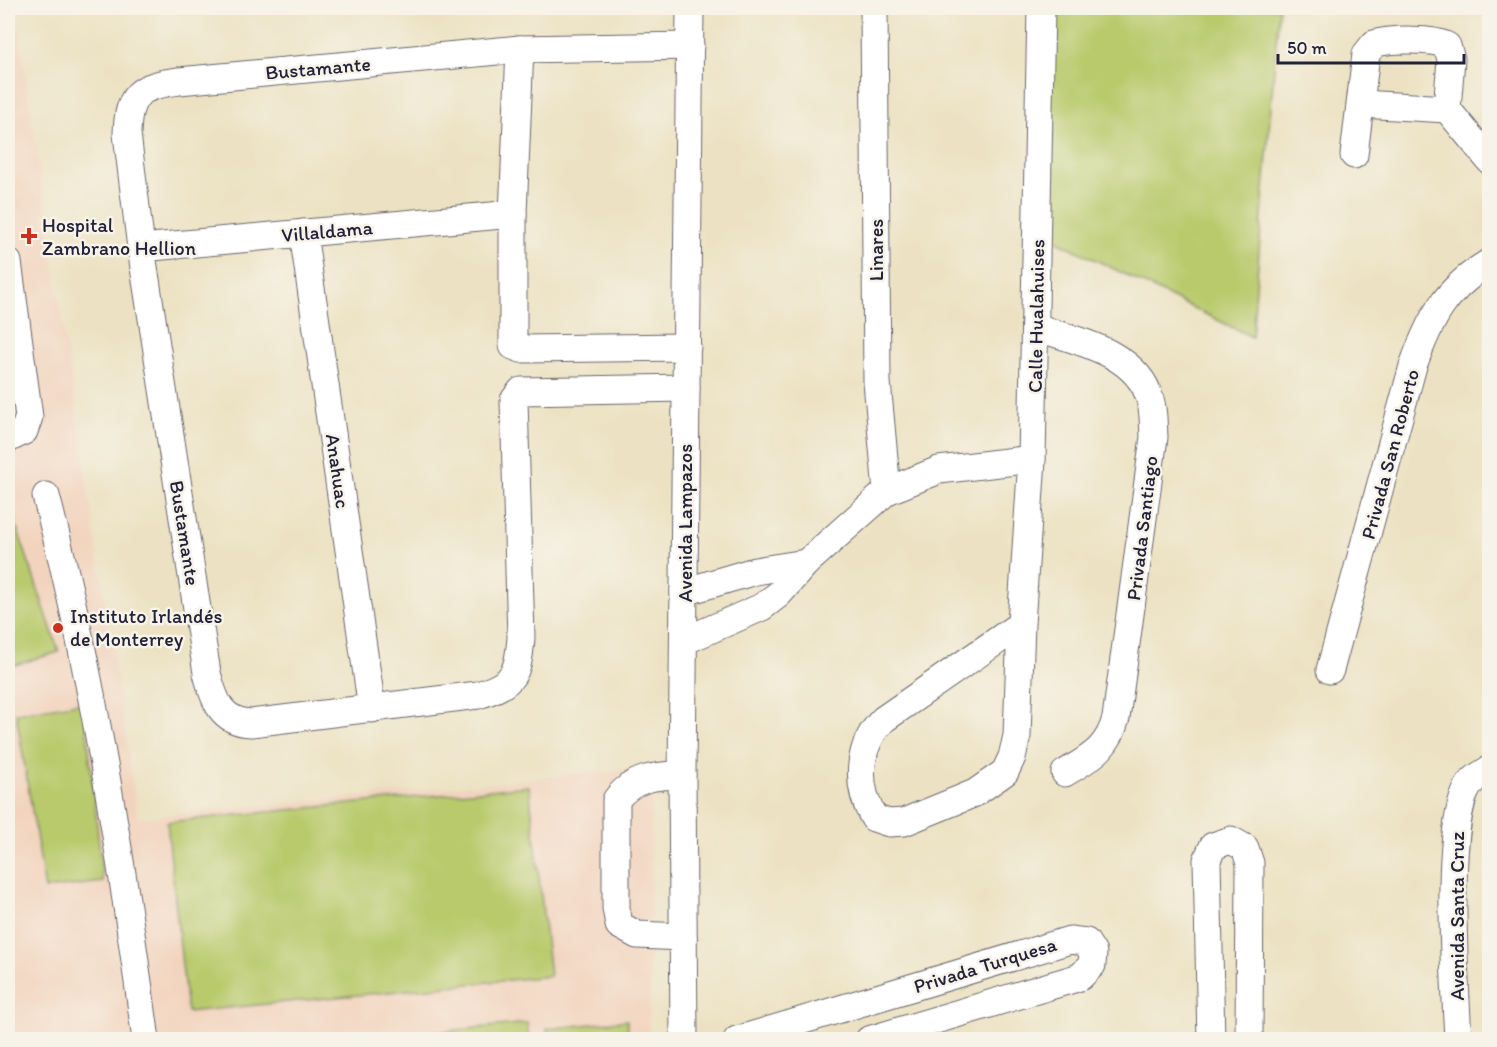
<svg xmlns="http://www.w3.org/2000/svg" width="1497" height="1047" font-family="Itim,sans-serif">
<style>
.built{fill:#f2d4be}
.green{fill:#b9ca6d;stroke:#6e7654;stroke-width:1.5}
.lines{fill:none;stroke-linecap:round;stroke-linejoin:round}
.minor-casing{stroke:#69656b;stroke-width:29}
.minor{stroke:#fff;stroke-width:27}
.poi-dot{fill:#c8321e;stroke:#f7f3e8;stroke-width:2}
.labels{text-anchor:middle;stroke-width:5;stroke-linejoin:round;paint-order:stroke}
.street-label{font-size:20px;fill:#22223b;stroke:#f7f3e8}
.poi-label{font-size:20px;fill:#22223b;stroke:#f7f3e8;text-anchor:start}
</style>
<rect width="100%" height="100%" fill="#f7f3e8"/>
<filter id="ink" filterUnits="userSpaceOnUse"><feTurbulence type="fractalNoise" baseFrequency=".0167" numOctaves="2"/><feDisplacementMap in="SourceGraphic" scale="12" xChannelSelector="R" yChannelSelector="G"/><feConvolveMatrix kernelMatrix="1 2 1 2 8 2 1 2 1" color-interpolation-filters="sRGB"/></filter>
<filter id="wash" filterUnits="userSpaceOnUse"><feTurbulence type="fractalNoise" baseFrequency=".008" numOctaves="4" result="noise"/><feDisplacementMap in="SourceGraphic" scale="24" xChannelSelector="R" yChannelSelector="G"/><feGaussianBlur stdDeviation="1.35" result="paint"/><feColorMatrix in="noise" values="0 0 0 0 0 0 0 0 0 0 0 0 0 0 0 0 0 1.4 0 .05"/><feComposite in="paint" operator="in"/></filter>
<g filter="url(#wash)">
<rect width="100%" height="100%" fill="#ece2c3"/>
<!-- built -->
<path class="built" d="M 8,8 L 15,8 L 138,818 L 652,767 L 649,1039 L 8,1039 L 8,489 L 28,483 L 8,488 Z"/>
<!-- green -->
<g class="green">
<path d="M 1049,8 L 1279,8 L 1252,337 L 1047,236 Z"/>
<path d="M 8,501 L 59,652 L 8,667 Z"/>
<path d="M 84,702 L 103,882 L 45,889 L 16,713 Z"/>
<path d="M 529,786 L 550,976 L 187,1012 L 167,822 Z"/>
<path d="M 627,1020 L 629,1039 L 548,1039 L 547,1029 Z"/>
<path d="M 527,1023 L 529,1039 L 370,1039 Z"/>
</g>
</g>
<g filter="url(#ink)">
<g class="lines">
<!-- minor casing -->
<g class="minor-casing">
<g id="minor">
<path d="M 874,8 L 877,382 L 887,491"/>
<path d="M 520,49 L 513,214 L 513,346 L 521,349 L 687,347"/>
<path d="M 1361,104 L 1447,109"/>
<path d="M 1447,109 L 1490,161"/>
<path d="M 1354,155 L 1366,54 L 1374,44 C 1388,39 1434,38 1447,46 L 1451,59 L 1447,109"/>
<path d="M 303,233 L 372,709"/>
<path d="M 141,248 L 513,214"/>
<path d="M 8,262 L 29,417 L 24,431 L 8,439"/>
<path d="M 1036,327 C 1076,341 1137,352 1150,399 C 1154,411 1153,424 1154,437 L 1116,718 C 1108,749 1091,757 1065,773"/>
<path d="M 686,388 L 521,391 L 514,400 L 521,638 C 518,674 514,684 478,695 L 251,723 C 221,722 214,700 207,673 L 141,248 L 127,134 C 128,93 140,86 179,81 L 520,49 L 690,46"/>
<path d="M 46,496 C 93,674 121,856 146,1040"/>
<path d="M 684,592 L 755,571 L 806,563"/>
<path d="M 1021,624 L 884,719 C 857,745 855,786 874,818 L 889,823 L 904,822 L 975,793 L 1005,772 L 1012,757 L 1017,736 L 1021,624 L 1032,459 L 1041,8"/>
<path d="M 684,641 L 762,607 L 779,594 L 806,563 L 887,491 L 939,470 L 1032,459"/>
<path d="M 1330,670 L 1413,366 C 1430,319 1445,289 1490,262"/>
<path d="M 682,775 C 656,775 632,778 616,800 L 616,908 L 619,925 L 637,935 L 683,937"/>
<path d="M 684,1040 L 682,775 L 690,8"/>
<path d="M 737,1040 L 1070,940 L 1086,942 L 1093,953 L 1092,965 L 1080,977 L 869,1040"/>
<path d="M 1211,1040 L 1207,860 L 1213,846 L 1231,840 L 1245,848 L 1250,863 L 1249,1040"/>
<path d="M 1458,1040 C 1456,990 1442,816 1471,783 C 1475,777 1484,773 1490,769"/>
</g>
</g>
<!-- minor -->
<use href="#minor" class="minor"/>
</g>
</g>
<!-- markers -->
<g class="poi-dot">
<path d="M26 227h6v6h6v6h-6v6h-6v-6h-6v-6h6z"/>
<circle cx="58" cy="628" r="6"/>
</g>
<g class="labels">
<!-- street labels -->
<g class="street-label">
<text transform="translate(318 68) rotate(-5)" y="7">Bustamante</text>
<text transform="translate(327 231) rotate(-5)" y="7">Villaldama</text>
<text transform="translate(876 250) rotate(-90)" y="7">Linares</text>
<text transform="translate(1036 316) rotate(-89)" y="7">Calle Hualahuises</text>
<text transform="translate(1390 454) rotate(-75)" y="7">Privada San Roberto</text>
<text transform="translate(338 471) rotate(82)" y="7">Anahuac</text>
<text transform="translate(685 523) rotate(-90)" y="7">Avenida Lampazos</text>
<text transform="translate(1142 528) rotate(-83)" y="7">Privada Santiago</text>
<text transform="translate(185 533) rotate(81)" y="7">Bustamante</text>
<text transform="translate(1457 916) rotate(-90)" y="7">Avenida Santa Cruz</text>
<text transform="translate(985 965) rotate(-17)" y="7">Privada Turquesa</text>
</g>
<!-- poi labels -->
<g class="poi-label">
<text x="42" y="232">Hospital<tspan x="42" dy="23">Zambrano Hellion</tspan></text>
<text x="70" y="623">Instituto Irlandés<tspan x="70" dy="23">de Monterrey</tspan></text>
</g>
</g>
<!-- margin -->
<rect width="1497" height="1047" fill="none" stroke="#f7f3e8" stroke-width="30"/>
<!-- scale -->
<path d="M1278 54v9h186v-9" fill="none" stroke="#22223b" stroke-width="3"/>
<text x="1287" y="54" font-size="18" fill="#22223b" stroke="#f7f3e8" stroke-width="4.5" paint-order="stroke">50 m</text>
</svg>
